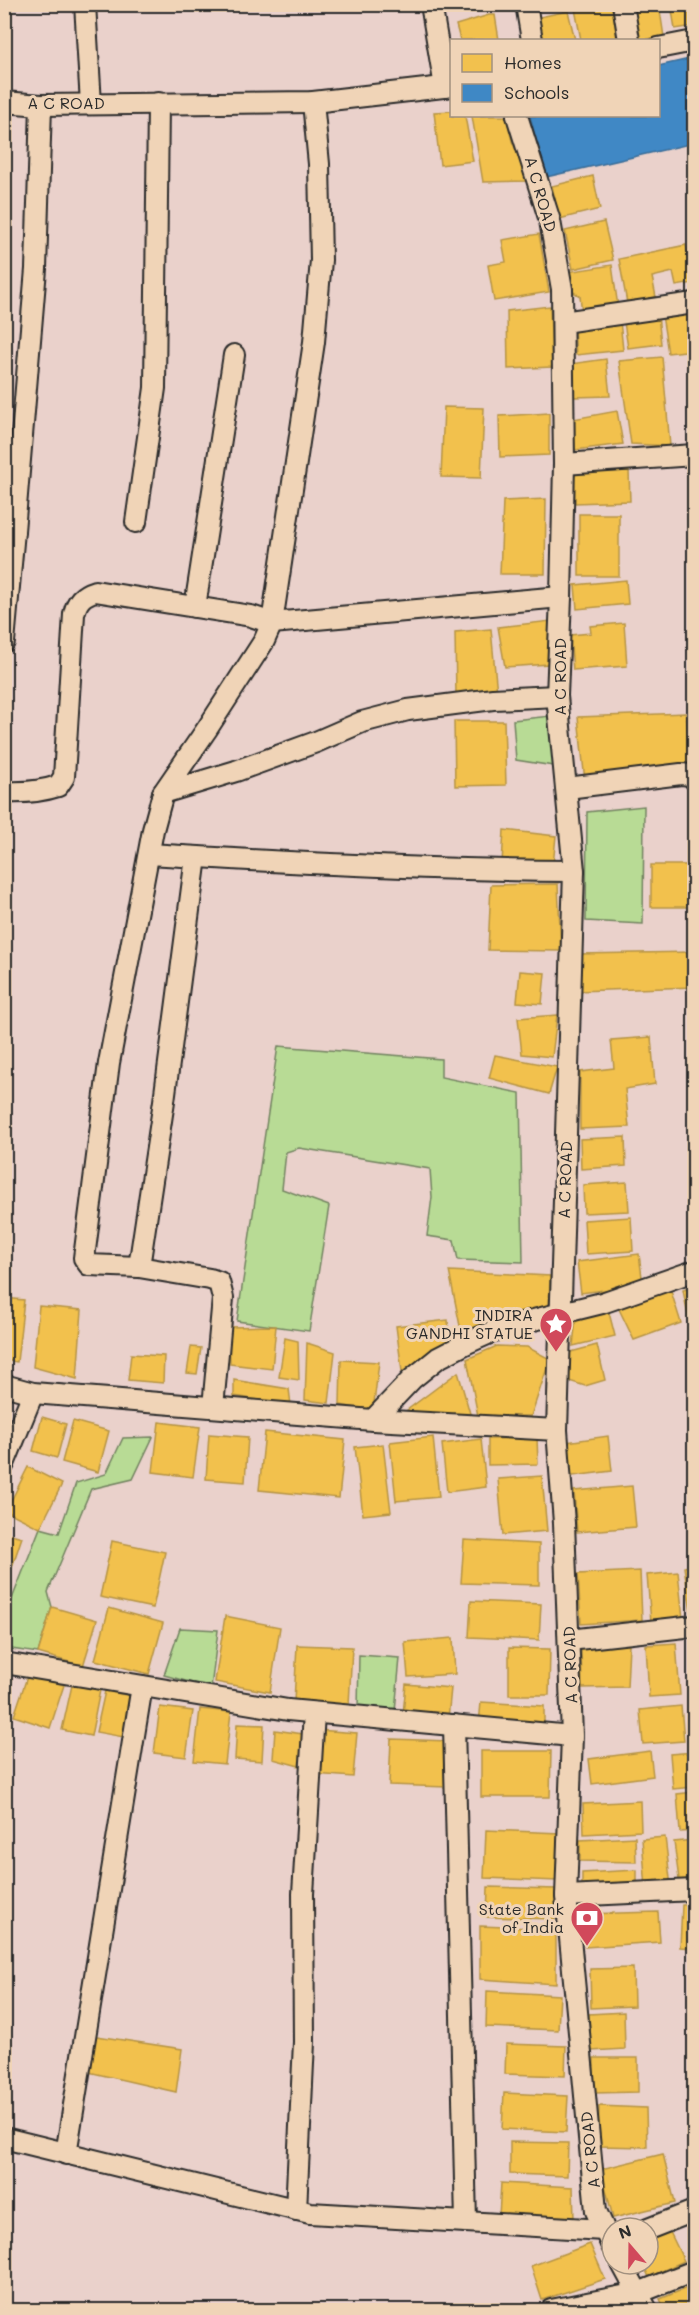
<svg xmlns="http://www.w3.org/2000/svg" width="699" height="2315" font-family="Mali,sans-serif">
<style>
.grass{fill:#b8db95;stroke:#728360;stroke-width:1.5}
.homes{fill:#f2c14e;stroke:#b69444;stroke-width:1.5}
.schools{fill:#3f88c5;stroke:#396c97;stroke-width:1.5}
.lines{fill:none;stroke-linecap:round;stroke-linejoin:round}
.street-casing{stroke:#2b2b2b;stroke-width:24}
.street{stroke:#f0d4b7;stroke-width:20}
.labels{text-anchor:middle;stroke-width:6;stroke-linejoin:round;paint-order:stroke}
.street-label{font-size:16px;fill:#2b2b2b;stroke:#f0d4b7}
.poi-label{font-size:16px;fill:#2b2b2b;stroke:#f0d4b7;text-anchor:end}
</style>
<rect width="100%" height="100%" fill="#ead1cb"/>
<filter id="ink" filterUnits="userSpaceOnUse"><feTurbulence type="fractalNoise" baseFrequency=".0167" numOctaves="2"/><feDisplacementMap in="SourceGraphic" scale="12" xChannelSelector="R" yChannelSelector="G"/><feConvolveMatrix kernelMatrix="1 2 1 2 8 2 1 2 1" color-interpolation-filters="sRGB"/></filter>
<g filter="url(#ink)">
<!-- grass -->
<g class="grass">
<path d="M 551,716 L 554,766 L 516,760 L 513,720 Z"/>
<path d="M 644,806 L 643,924 L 586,921 L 587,812 Z"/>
<path d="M 278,1046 L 441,1059 L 441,1077 L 520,1093 L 523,1262 L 458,1260 L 454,1240 L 427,1236 L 432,1197 L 430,1169 L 299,1148 L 286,1152 L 282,1189 L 329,1206 L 309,1331 L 237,1321 Z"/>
<path d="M 153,1437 L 133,1479 L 91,1489 L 48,1592 L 52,1607 L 38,1653 L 5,1648 L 5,1604 L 10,1604 L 40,1528 L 59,1533 L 76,1483 L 106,1474 L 123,1438 Z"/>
<path d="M 180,1628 L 218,1630 L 211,1688 L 164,1675 Z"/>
<path d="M 359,1655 L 400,1658 L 395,1711 L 358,1709 Z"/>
</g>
<!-- homes -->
<g class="homes">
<path d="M 630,4 L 659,4 L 664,37 L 637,40 Z"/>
<path d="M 671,4 L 694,4 L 694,26 L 675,29 Z"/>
<path d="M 612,5 L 617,40 L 581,40 L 575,9 Z"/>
<path d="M 568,11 L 575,40 L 540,40 L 535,18 Z"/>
<path d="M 489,15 L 495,15 L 499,40 L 460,40 L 456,25 Z"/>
<path d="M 452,111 L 452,116 L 465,116 L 473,161 L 440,165 L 434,112 Z"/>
<path d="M 472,116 L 506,116 L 512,141 L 529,181 L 483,182 Z"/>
<path d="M 593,176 L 600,209 L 559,219 L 552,186 Z"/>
<path d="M 604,222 L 613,260 L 573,269 L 565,231 Z"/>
<path d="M 539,234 L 549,292 L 494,301 L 488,265 L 506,262 L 502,240 Z"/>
<path d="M 686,245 L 694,283 L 676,286 L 673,272 L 652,277 L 656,297 L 627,303 L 619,259 Z"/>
<path d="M 612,265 L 618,307 L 582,312 L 580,296 L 570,290 L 567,272 Z"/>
<path d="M 550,306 L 552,367 L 508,369 L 507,311 Z"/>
<path d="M 694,309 L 694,350 L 668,353 L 662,315 Z"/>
<path d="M 658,315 L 661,344 L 628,348 L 624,322 Z"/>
<path d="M 620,321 L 623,350 L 576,355 L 574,328 Z"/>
<path d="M 662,357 L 670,446 L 631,444 L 619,361 Z"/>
<path d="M 606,359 L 610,396 L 574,397 L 571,364 Z"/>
<path d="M 444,407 L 484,408 L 481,478 L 441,477 Z"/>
<path d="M 617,411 L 623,444 L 575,450 L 573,419 Z"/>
<path d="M 549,413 L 549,455 L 500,457 L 499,416 Z"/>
<path d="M 629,471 L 630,501 L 575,503 L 574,473 Z"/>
<path d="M 546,499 L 545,574 L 500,574 L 503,501 Z"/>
<rect x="579" y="514" width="40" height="62"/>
<path d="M 626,580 L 628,604 L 577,609 L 575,585 Z"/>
<path d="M 551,621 L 549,664 L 505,667 L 498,627 Z"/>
<path d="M 624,623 L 627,666 L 573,670 L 570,635 L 591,633 L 590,626 Z"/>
<path d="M 491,629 L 497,693 L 456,697 L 455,632 Z"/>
<path d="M 686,713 L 691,767 L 585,781 L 578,717 Z"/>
<path d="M 454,721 L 504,721 L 506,785 L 455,786 Z"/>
<path d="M 504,830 L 556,836 L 553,865 L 502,863 Z"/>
<rect x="651" y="865" width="40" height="42"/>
<path d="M 558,884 L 561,951 L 488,950 L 491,885 Z"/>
<path d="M 694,952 L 694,987 L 577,991 L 578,954 Z"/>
<path d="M 520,971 L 545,973 L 542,1004 L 517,1002 Z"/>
<path d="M 557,1015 L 552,1057 L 522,1054 L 518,1018 Z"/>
<path d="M 651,1037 L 655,1084 L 625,1089 L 629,1127 L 580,1129 L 580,1072 L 614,1068 L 611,1040 Z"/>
<path d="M 495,1055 L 557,1067 L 549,1094 L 489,1078 Z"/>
<path d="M 625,1137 L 626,1166 L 581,1169 L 580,1139 Z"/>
<path d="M 627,1182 L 629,1211 L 584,1213 L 583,1185 Z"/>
<path d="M 631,1217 L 633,1251 L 586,1254 L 584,1220 Z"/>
<path d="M 639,1254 L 643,1285 L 581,1293 L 577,1262 Z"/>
<path d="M 449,1271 L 550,1276 L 549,1306 L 462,1336 Z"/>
<path d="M 694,1287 L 694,1325 L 690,1326 L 683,1290 Z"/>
<path d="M 670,1288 L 681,1323 L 634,1340 L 617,1305 Z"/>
<path d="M 4,1298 L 24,1300 L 17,1362 L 4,1360 Z"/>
<path d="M 607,1305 L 615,1336 L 573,1346 L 576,1318 Z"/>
<path d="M 39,1306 L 82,1310 L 77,1379 L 33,1367 Z"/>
<path d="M 448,1320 L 449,1344 L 403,1379 L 396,1326 Z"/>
<path d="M 276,1326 L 272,1369 L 230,1364 L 229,1327 Z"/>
<path d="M 285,1338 L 298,1341 L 299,1380 L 279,1377 Z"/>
<path d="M 307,1343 L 335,1352 L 329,1403 L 305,1400 Z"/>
<path d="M 597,1345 L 605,1380 L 585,1386 L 566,1380 L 567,1353 Z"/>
<path d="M 497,1346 L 527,1347 L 550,1359 L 531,1416 L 478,1416 L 467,1359 Z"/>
<path d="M 191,1347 L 201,1348 L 197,1374 L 187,1373 Z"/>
<path d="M 131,1354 L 164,1356 L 163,1383 L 128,1380 Z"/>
<path d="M 341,1360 L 379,1362 L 373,1411 L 340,1405 Z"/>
<path d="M 458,1372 L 471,1417 L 399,1416 Z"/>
<path d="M 234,1380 L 289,1389 L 291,1405 L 234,1396 Z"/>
<path d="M 42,1417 L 66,1424 L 57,1458 L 33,1451 Z"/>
<path d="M 73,1421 L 109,1431 L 98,1472 L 62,1462 Z"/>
<path d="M 159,1422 L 200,1427 L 193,1477 L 153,1472 Z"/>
<path d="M 265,1432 L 345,1440 L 339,1498 L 259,1490 Z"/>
<path d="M 209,1434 L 248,1437 L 245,1482 L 206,1479 Z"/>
<path d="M 608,1436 L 612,1471 L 565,1477 L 560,1443 Z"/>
<path d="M 433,1437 L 439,1497 L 396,1501 L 390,1442 Z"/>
<path d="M 537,1438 L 538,1464 L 488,1465 L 488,1439 Z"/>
<path d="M 481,1439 L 486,1487 L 447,1492 L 442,1444 Z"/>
<path d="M 383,1444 L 391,1512 L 363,1515 L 355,1447 Z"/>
<path d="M 28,1467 L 62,1484 L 40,1528 L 6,1511 Z"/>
<path d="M 542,1476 L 547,1531 L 503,1535 L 498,1479 Z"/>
<path d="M 632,1486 L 636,1527 L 577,1532 L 574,1491 Z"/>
<path d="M 4,1532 L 22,1537 L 6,1585 L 4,1584 Z"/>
<path d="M 464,1540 L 539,1544 L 539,1585 L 461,1583 Z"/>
<path d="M 112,1541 L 165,1552 L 153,1608 L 100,1597 Z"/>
<path d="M 694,1565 L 694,1617 L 692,1618 L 684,1567 Z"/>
<path d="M 640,1571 L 642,1620 L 581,1624 L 578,1574 Z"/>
<path d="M 678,1572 L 683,1619 L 651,1622 L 647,1575 Z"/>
<path d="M 471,1601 L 541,1604 L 539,1640 L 469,1637 Z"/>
<path d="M 52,1607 L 97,1620 L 83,1666 L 38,1653 Z"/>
<path d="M 109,1608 L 163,1623 L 149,1674 L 95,1660 Z"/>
<path d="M 225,1616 L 280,1627 L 270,1692 L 215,1682 Z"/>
<path d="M 453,1638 L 455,1674 L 408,1677 L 405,1642 Z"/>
<path d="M 676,1643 L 680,1695 L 649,1697 L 646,1645 Z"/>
<path d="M 297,1645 L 352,1647 L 349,1705 L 294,1702 Z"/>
<path d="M 629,1645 L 627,1687 L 582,1688 L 581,1647 Z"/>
<path d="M 509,1648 L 550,1649 L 549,1695 L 509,1695 Z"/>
<path d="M 28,1674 L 64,1685 L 50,1728 L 14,1716 Z"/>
<path d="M 4,1677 L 12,1680 L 4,1705 Z"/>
<path d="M 406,1684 L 451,1688 L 448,1719 L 403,1714 Z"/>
<path d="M 72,1685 L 100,1690 L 91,1736 L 62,1730 Z"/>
<path d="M 105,1691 L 137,1697 L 129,1738 L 96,1732 Z"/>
<path d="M 481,1702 L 544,1706 L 544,1727 L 479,1725 Z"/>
<path d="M 681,1706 L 684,1741 L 643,1744 L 640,1710 Z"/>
<path d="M 690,1706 L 694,1706 L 694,1743 Z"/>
<path d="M 160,1707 L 193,1711 L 186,1757 L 154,1753 Z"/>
<path d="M 200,1709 L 231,1712 L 225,1764 L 194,1761 Z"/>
<path d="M 237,1724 L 264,1725 L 262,1761 L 235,1759 Z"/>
<path d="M 275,1730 L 303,1734 L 299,1766 L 273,1759 Z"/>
<path d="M 318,1730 L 357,1733 L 353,1777 L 314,1774 Z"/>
<path d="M 391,1739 L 449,1741 L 447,1787 L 389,1785 Z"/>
<path d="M 481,1751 L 551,1751 L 550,1797 L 481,1797 Z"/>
<path d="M 650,1751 L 653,1776 L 592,1784 L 589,1759 Z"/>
<path d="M 694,1752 L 694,1787 L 673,1789 L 670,1754 Z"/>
<path d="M 694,1792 L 694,1831 L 680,1832 L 677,1794 Z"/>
<path d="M 640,1801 L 641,1831 L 584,1834 L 583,1804 Z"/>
<path d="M 486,1830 L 560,1833 L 558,1881 L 484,1878 Z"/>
<path d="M 635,1837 L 636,1862 L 580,1861 L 580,1840 Z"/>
<path d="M 665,1837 L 671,1887 L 646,1888 L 642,1839 Z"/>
<path d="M 694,1840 L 694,1886 L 680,1887 L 674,1842 Z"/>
<path d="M 637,1870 L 637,1888 L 582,1890 L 582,1873 Z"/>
<path d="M 488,1887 L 556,1889 L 555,1919 L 487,1917 Z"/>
<path d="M 682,1905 L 694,1905 L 694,1948 L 680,1947 Z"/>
<path d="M 658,1912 L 660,1942 L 585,1947 L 581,1914 Z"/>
<path d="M 480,1926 L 556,1929 L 556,1984 L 480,1979 Z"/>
<path d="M 633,1968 L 634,2006 L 591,2008 L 590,1969 Z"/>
<path d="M 487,1991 L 560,1995 L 558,2030 L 486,2027 Z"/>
<path d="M 624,2012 L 625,2049 L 591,2051 L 589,2014 Z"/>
<path d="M 90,2035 L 182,2049 L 176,2092 L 84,2071 Z"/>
<path d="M 506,2044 L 566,2046 L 565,2076 L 505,2074 Z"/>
<path d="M 594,2058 L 638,2058 L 638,2092 L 594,2093 Z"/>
<path d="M 504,2093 L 568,2096 L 566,2132 L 502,2129 Z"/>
<path d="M 599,2106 L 646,2108 L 647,2147 L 598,2146 Z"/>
<path d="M 510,2142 L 568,2143 L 567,2176 L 510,2174 Z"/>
<path d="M 663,2154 L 675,2203 L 613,2218 L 601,2169 Z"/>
<path d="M 501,2183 L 573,2187 L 574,2220 L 499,2216 Z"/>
<path d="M 669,2230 L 684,2261 L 649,2277 L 643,2264 L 648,2264 L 648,2240 Z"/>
<path d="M 590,2244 L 605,2279 L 542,2300 L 531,2266 Z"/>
<path d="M 694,2285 L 694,2310 L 665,2310 L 660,2299 Z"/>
</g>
<!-- schools -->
<path class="schools" d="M 694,58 L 694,143 L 546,177 L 530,116 L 658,116 L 658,66 Z"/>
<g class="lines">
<!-- street casing -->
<g class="street-casing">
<g id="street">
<path d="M 85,4 L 91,104"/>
<path d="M 431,4 L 445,87"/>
<path d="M 526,4 L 532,40"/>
<path d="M 623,4 L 629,40"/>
<path d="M 658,48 L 694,41"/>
<path d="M 4,102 L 41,105 L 313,102 L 452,86"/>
<path d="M 517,116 L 550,221 L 562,289 L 564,464 L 561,597 L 557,696 L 574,871 L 557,1430 L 564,1523 L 572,1736 L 566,1896 L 596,2211 L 612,2246"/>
<path d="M 563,322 L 694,303"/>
<path d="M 564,464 L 694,455"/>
<path d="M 136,522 L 155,388 L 158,103"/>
<path d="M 4,531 L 14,531 L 36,269 L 41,105"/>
<path d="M 195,607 L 234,355"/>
<path d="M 4,642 L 14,531"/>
<path d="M 567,788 L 681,774 L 691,775 L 694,779"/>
<path d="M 4,792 C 24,793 40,792 58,786 L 64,777 L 74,614 C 77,601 82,595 95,591 L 251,616 L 272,623 L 561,597"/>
<path d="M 163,793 L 236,771 L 316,742 L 362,722 L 408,710 L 493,699 L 557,696"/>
<path d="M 149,854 C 291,863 432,870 574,871"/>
<path d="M 196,857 L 164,1101 L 139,1267 L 210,1279 L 219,1282 L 223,1298 L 213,1407"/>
<path d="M 139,1267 L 89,1265 L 84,1258 L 109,1063 L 153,830 L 163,793 L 207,729 L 264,641 L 272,623 L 314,342 L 321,260 L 319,164 L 313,102"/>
<path d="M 4,1385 L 33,1393 L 373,1420 L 412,1379 L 438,1358 L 467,1343 L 501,1328 L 602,1303 L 694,1271"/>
<path d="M 373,1420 L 557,1430"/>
<path d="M 4,1464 L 33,1393"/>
<path d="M 569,1640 L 694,1626"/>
<path d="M 4,1663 L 288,1710 L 572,1736"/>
<path d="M 454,1725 L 466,2222"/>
<path d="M 566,1896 L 694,1890"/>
<path d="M 4,2138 L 310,2213 L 604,2230"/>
<path d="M 66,2154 L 142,1686"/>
<path d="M 296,2210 L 304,2042 L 303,1894 L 314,1713"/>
<path d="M 648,2229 L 694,2211"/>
<path d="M 622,2264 L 647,2310"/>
<path d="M 551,2310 L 638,2293 L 694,2271"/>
</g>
</g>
<!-- street -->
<use href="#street" class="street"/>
</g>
</g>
<!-- icons -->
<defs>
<g id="sight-pin" transform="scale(1.725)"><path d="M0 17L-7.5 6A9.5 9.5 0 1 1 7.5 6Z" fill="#d1495b" stroke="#f0d4b7"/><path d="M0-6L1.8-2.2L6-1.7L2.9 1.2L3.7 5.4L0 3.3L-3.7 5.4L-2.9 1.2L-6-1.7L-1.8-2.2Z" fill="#fff"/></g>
<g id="bank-pin" transform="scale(1.725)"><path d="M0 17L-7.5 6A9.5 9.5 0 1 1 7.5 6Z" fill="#d1495b" stroke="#f0d4b7"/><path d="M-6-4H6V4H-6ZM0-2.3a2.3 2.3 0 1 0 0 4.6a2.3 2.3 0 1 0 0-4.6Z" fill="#fff"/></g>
</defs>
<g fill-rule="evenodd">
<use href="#sight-pin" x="556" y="1324"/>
<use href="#bank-pin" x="587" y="1918"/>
</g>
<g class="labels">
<!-- street labels -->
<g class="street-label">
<text x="66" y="109">A C ROAD</text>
<text transform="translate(541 194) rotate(74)" y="6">A C ROAD</text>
<text transform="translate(560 677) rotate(-90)" y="6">A C ROAD</text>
<text transform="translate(565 1180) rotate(-88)" y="6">A C ROAD</text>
<text transform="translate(570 1665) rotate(-92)" y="6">A C ROAD</text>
<text transform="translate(590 2150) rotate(-96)" y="6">A C ROAD</text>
</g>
<!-- poi labels -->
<g class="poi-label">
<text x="533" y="1321">INDIRA<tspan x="533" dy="18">GANDHI STATUE</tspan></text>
<text x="564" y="1915">State Bank<tspan x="564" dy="18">of India</tspan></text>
</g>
</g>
<!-- margin -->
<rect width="699" height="2315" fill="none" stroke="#f0d4b7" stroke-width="24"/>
<rect x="12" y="12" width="675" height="2291" fill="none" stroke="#2b2b2b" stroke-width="2" filter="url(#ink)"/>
<!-- legend -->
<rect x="450" y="39" width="210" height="78" fill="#f0d4b7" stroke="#a1907f" stroke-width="1.5"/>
<rect x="462" y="54" width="30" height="18" fill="#f2c14e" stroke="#a1907f" stroke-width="1.5"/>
<text x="504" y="69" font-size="18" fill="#2b2b2b">Homes</text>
<rect x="462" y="84" width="30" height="18" fill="#3f88c5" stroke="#a1907f" stroke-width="1.5"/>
<text x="504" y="99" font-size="18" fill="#2b2b2b">Schools</text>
<!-- north arrow -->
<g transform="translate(630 2246) rotate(340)"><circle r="28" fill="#f0d4b7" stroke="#a1907f" stroke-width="1.5"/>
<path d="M0-4.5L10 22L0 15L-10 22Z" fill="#d1495b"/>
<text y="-9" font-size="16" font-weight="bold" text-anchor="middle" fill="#2b2b2b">N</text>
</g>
</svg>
